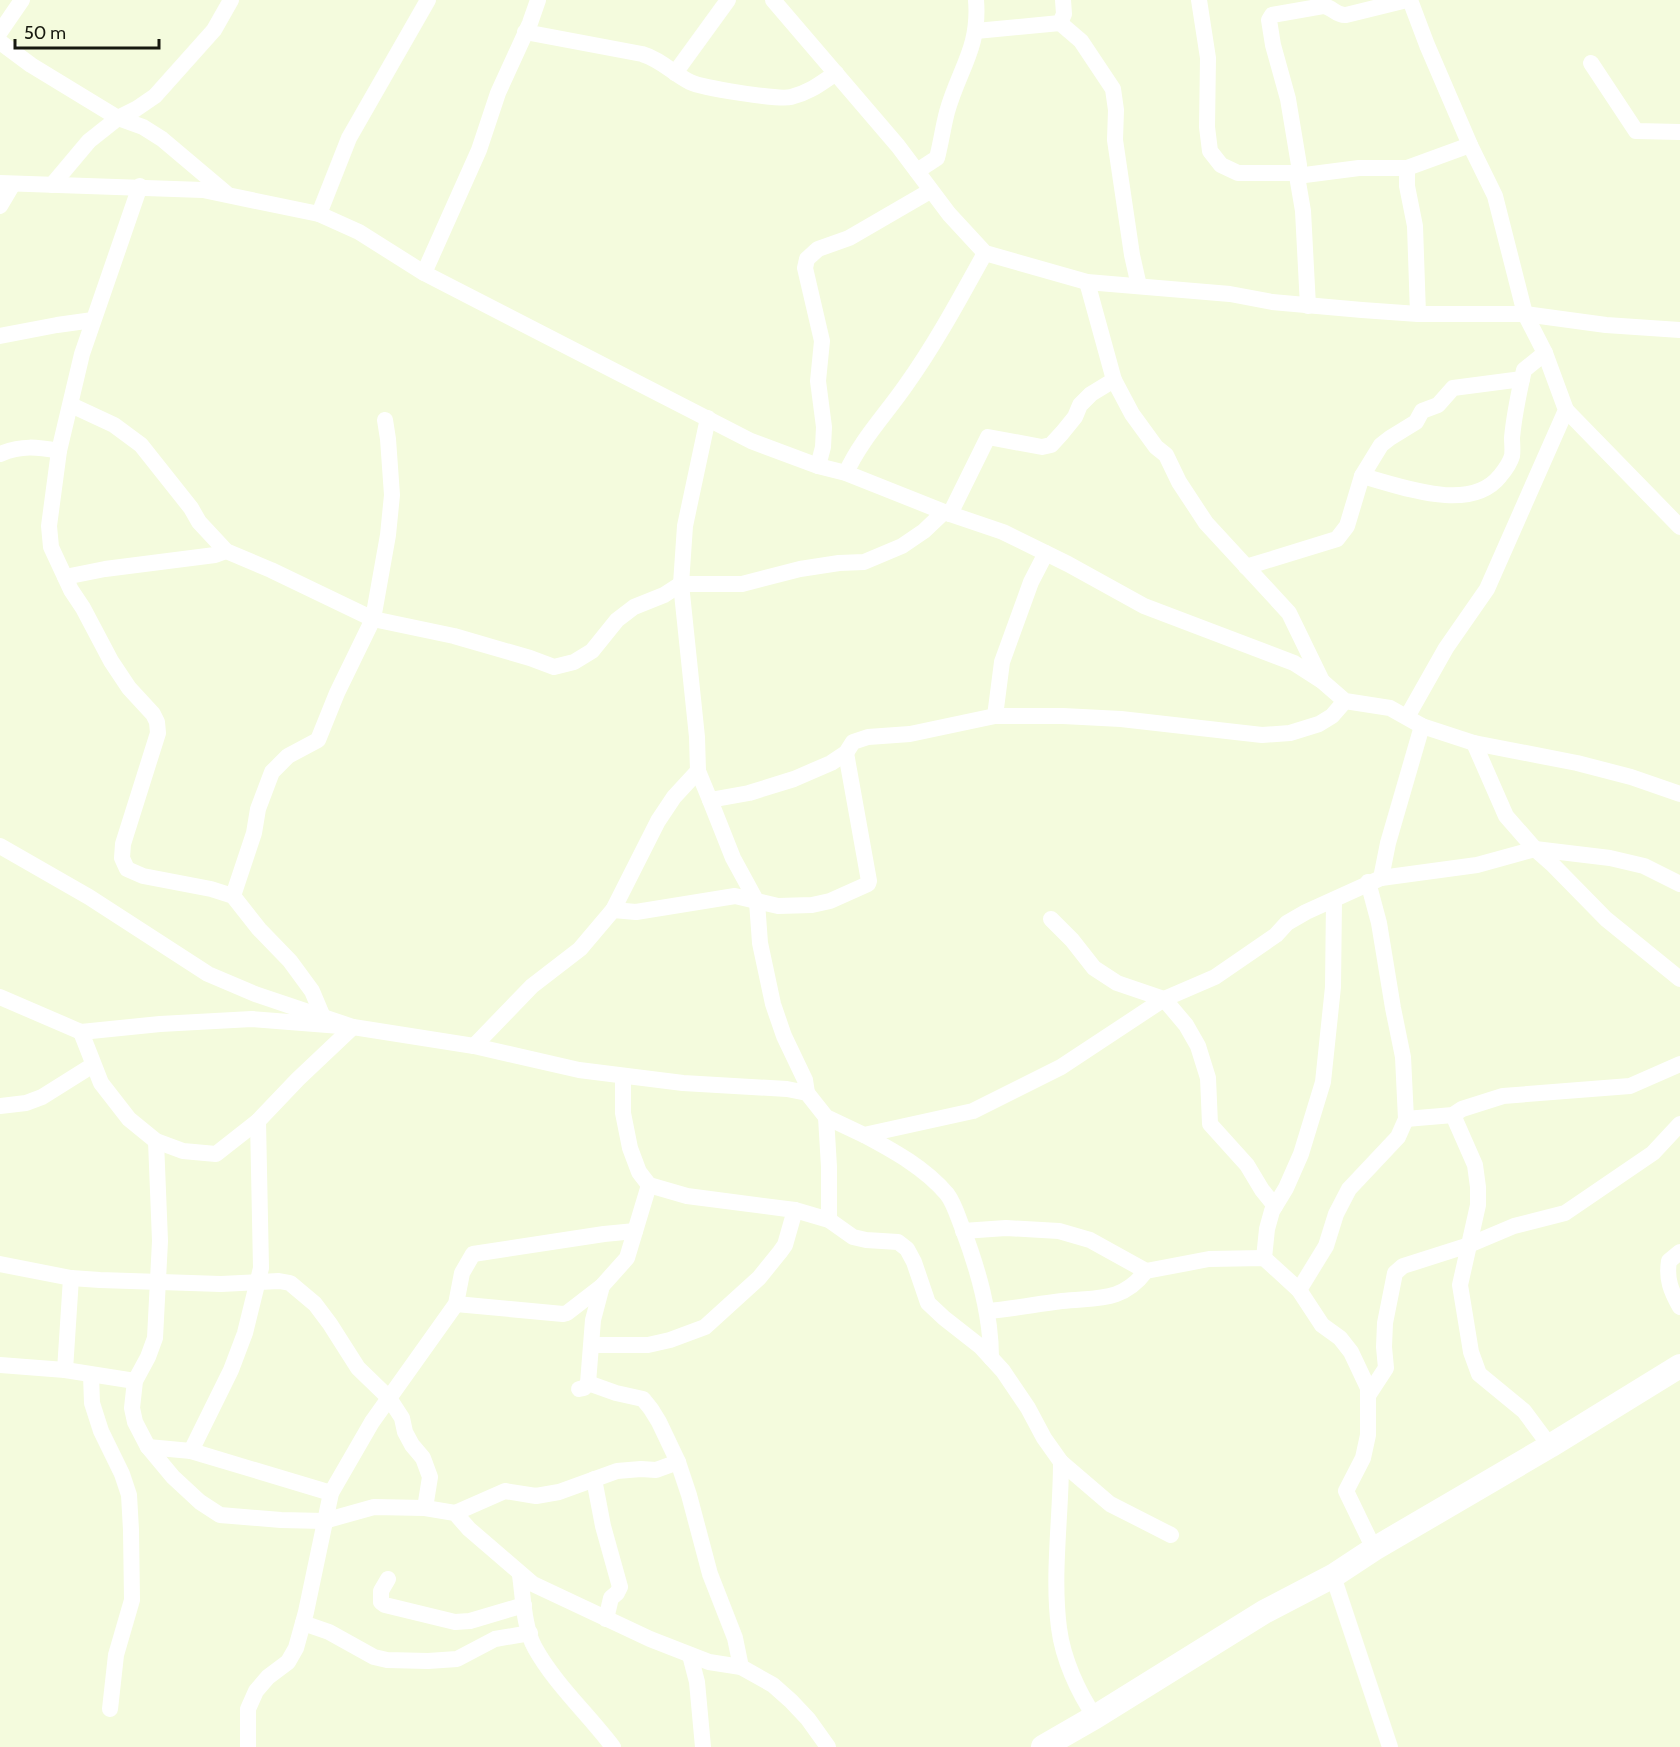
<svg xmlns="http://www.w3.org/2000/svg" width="1680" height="1747" font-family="Cabin,sans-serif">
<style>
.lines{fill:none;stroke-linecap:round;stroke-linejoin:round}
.street{stroke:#fff;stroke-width:16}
.secondary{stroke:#fff;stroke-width:24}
</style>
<rect width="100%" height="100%" fill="#f4fbdd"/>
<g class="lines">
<!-- street -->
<g class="street">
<path d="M 773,0 L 898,146 L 949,214 L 985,253 L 1087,282 L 1230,294 L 1272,302 L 1362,310 L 1418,314 L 1525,314 L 1606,325 L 1680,330"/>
<path d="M 1199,0 L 1208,58 L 1207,127 L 1210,151 L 1221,165 L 1238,173 L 1293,173 L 1297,176 L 1303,211 L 1308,306"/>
<path d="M 1407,0 L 1346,15 C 1336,16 1333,7 1323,6 L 1272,15 L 1269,20 L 1273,45 L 1288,99 L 1299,165 L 1297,176 L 1359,168 L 1407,168"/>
<path d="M 1060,23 L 1081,41 L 1113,89 L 1116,110 L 1115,140 L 1132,255 L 1139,286"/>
<path d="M 976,31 L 1060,23 L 1064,14 L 1063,0"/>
<path d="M 0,32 L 22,0"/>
<path d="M 525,32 L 642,54 C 662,60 672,73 690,82 C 702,88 778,100 791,97 C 809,93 821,83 836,73"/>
<path d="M 0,42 L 31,65 L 118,118 L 143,127 L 162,139 L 226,193"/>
<path d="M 1591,63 L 1636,131 L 1680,132"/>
<path d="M 675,73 L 728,0"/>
<path d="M 917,171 L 937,158 C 941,143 943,127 947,112 C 959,69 980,48 976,0"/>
<path d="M 0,183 L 203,190 L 319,214 L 359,232 L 424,273 L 751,441 L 818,466 L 846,473 L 944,512 L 1003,532 L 1068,564 L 1144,606 L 1294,663 L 1322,681 L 1345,701 L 1390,708 L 1422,726 L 1474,743 L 1577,763 L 1631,777 L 1680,794"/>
<path d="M 52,185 L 89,141 L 118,118 L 136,109 L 155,96 L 214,30 L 231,0"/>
<path d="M 140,186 L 82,354 L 59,451 L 49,526 L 51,547 L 71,590 L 83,608 L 111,661 L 129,688 L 153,714 L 157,722 L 158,733 L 123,844 L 122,858 L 127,869 L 143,876 L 211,889 L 233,896 L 259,929 L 290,961 L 312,991 L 323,1017"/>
<path d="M 0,206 L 13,184"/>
<path d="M 319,214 L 349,138 L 428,0"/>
<path d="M 424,273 L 479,150 L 498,93 L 530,23 L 538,0"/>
<path d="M 1087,282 L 1114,380 L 1132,414 L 1156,447 L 1166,455 L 1179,482 L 1206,523 L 1289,613 L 1322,681"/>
<path d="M 1418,314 L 1415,226 L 1407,186 L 1407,168 L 1470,145"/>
<path d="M 0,336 L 57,325 L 93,320"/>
<path d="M 71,405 L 114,425 L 141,445 L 191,508 L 199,522 L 226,551 L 271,570 L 373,619 L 454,636 L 530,658 L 554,667 L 574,662 L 592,651 L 617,620 L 634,607 L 664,595 L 681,584 L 742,584 L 800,569 L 839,563 L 864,562 L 902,546 L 924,531 L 944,512"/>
<path d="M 1566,410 L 1680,527"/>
<path d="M 708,418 L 685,526 L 681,584 L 697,737 L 698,771 L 710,800 L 749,793 L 794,779 L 831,763 L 846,753 L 853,742 L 868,737 L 910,734 L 995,716 L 1063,716 L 1121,719 L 1262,735 L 1290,733 L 1319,724 L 1332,716 L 1345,701"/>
<path d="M 0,454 C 22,445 37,447 59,451"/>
<path d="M 818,466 L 823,447 L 824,427 L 818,381 L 822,341 L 805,268 L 807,259 L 818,249 L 849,238 L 930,191"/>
<path d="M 846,473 C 860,441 886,414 906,385 C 936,343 960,298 985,253"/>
<path d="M 1362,476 C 1401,486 1470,514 1500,476 C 1505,470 1510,463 1512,456 C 1513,450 1512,443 1512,438 C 1514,415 1519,392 1524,370 L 1545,353"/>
<path d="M 950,514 L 988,437 L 1042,447 L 1051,445 L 1062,433 L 1075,417 L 1080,405 L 1091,394 L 1114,380"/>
<path d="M 1246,567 L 1337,539 L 1347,526 L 1362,476 L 1381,445 L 1390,438 L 1416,422 L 1422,411 L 1438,405 L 1453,388 L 1522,379"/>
<path d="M 65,577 L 105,569 L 215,555 L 226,551"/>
<path d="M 995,716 L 1002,662 L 1031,582 L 1046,553"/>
<path d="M 1407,717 L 1446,648 L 1487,589 L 1566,410 L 1545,353 L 1525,314 L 1495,196 L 1470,145 L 1427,45 L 1410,0"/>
<path d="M 1474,743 L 1506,816 L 1535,849 L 1552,864 L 1606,919 L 1680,979"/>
<path d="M 710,800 L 733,858 L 757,902 L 760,943 L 773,1004 L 784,1036 L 805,1080 L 807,1093"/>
<path d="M 0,846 L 89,897 L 208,974 L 255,994 L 353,1027 L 298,1079 L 258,1121 L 216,1154 L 183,1151 L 156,1141 L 129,1119 L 101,1083 L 81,1032"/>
<path d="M 1381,878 L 1388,843 L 1422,726"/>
<path d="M 233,896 L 254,833 L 258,809 L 272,772 L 288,756 L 318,740 L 337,693 L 373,619 L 388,535 L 392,495 L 388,439 L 385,420"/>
<path d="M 613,910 L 636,912 L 735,896 L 778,906 L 812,905 L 830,901 L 868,884 L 869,881 L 846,753"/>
<path d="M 1051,919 L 1072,940 L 1094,968 L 1117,983 L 1164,999 L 1186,1025 L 1198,1046 L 1208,1078 L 1210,1124 L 1247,1165 L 1262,1190 L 1275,1206"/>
<path d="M 0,997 L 81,1032 L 160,1024 L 252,1019 L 353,1027 L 474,1046 L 579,1070 L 683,1083 L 787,1089 L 807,1093 L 826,1117 L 864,1135 L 973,1111 L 1061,1067 L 1164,999 L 1215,977 L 1276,935 L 1287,923 L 1306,912 L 1381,878 L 1477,865 L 1535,849 L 1610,858 L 1644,866 L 1680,884"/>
<path d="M 474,1046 L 532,986 L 580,949 L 613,910 L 658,821 L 674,797 L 698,771"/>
<path d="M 623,1076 L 623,1113 L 630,1148 L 639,1172 L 649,1185 L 687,1196 L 795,1210 L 829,1220 L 853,1237 L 866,1240 L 898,1242 L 907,1249 L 914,1262 L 928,1303 L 944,1318 L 981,1347 L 1003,1371 L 1028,1408 L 1044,1438 L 1061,1462 L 1110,1504 L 1171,1535"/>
<path d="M 0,1106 L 26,1103 L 42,1097 L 93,1065"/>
<path d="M 1453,1115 L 1475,1165 L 1478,1187 L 1478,1205 L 1460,1285 L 1471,1352 L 1479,1374 L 1524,1411 L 1550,1446"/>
<path d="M 826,1117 L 829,1167 L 829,1220"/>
<path d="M 1406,1119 L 1453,1115 L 1462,1109 L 1503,1096 L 1630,1086 L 1680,1064"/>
<path d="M 864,1135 C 894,1151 925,1168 947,1194 C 954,1203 958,1217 962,1227 C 978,1269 991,1313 991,1358"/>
<path d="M 156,1141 L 160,1241 L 155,1338 L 148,1357 L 135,1381 L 132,1408 L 135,1422 L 148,1447 L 173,1477 L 200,1502 L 220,1515 L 281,1520 L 324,1521 L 374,1507 L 425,1508 L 455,1513 L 469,1529 L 533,1584 L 650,1639 L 709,1662 L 741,1667 L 773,1685 L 791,1701 L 808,1719 L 828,1747"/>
<path d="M 963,1231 L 1006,1228 L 1059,1231 L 1090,1240 L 1146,1271"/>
<path d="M 1680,1252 L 1669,1261 C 1666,1279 1671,1291 1680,1307"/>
<path d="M 1264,1258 L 1267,1229 L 1272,1211 L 1286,1188 L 1301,1154 L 1323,1082 L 1333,987 L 1334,900"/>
<path d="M 0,1264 L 71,1278 L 100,1280 L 221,1284 L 279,1281 L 290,1283 L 315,1304 L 330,1324 L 358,1368 L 389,1398 L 402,1418 L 405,1432 L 412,1445 L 423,1458 L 430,1477 L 425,1508"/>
<path d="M 1299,1290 L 1326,1246 L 1336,1214 L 1349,1189 L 1398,1137 L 1406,1119 L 1403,1057 L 1393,1008 L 1379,923 L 1368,882"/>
<path d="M 456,1304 L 563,1314 L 567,1313 L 602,1286 L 627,1258 L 649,1185"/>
<path d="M 987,1311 C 1012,1309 1037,1304 1062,1301 C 1096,1297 1122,1303 1146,1271 L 1209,1259 L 1264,1258 L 1299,1290 L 1322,1325 L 1340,1338 L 1351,1352 L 1368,1388 L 1368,1435 L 1363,1458 L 1346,1491 L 1374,1549"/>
<path d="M 592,1345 L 648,1345 L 670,1340 L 705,1327 L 759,1278 L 780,1252 L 785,1245 L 795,1210"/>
<path d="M 0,1365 L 65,1370 L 135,1381"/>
<path d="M 65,1370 L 71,1278"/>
<path d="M 91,1375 L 92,1403 L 101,1431 L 122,1474 L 129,1495 L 131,1530 L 132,1600 L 116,1655 L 110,1709"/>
<path d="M 588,1383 L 616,1393 L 643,1399 L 651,1409 L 659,1422 L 678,1462 L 689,1495 L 710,1574 L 735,1638 L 741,1667"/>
<path d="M 579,1389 L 584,1388 L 588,1383 L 593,1320 L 602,1286"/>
<path d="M 1369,1394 L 1386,1368 L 1384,1347 L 1385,1323 L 1395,1273 L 1403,1266 L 1469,1245 L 1514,1226 L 1565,1213 L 1653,1153 L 1680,1124"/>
<path d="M 148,1447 L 191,1451 L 331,1493"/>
<path d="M 191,1451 L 231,1370 L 245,1333 L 261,1268 L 258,1121"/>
<path d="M 1061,1462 C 1061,1517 1052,1574 1059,1628 C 1063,1659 1078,1692 1095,1717"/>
<path d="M 594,1479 L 603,1526 L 620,1587 L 617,1593 L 611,1598 L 606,1619"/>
<path d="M 455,1513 L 505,1491 L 536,1496 L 559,1492 L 617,1471 L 641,1469 L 656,1470 L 678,1462"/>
<path d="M 520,1575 C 523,1596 524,1629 535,1648 C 555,1684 588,1714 613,1747"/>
<path d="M 1333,1576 L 1390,1747"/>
<path d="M 388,1579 L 381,1591 L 381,1602 L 385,1605 L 455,1622 L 470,1621 L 524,1605"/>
<path d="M 303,1623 L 329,1632 L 374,1657 L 387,1660 L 428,1661 L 457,1659 L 495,1639 L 530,1633"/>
<path d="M 690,1655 L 697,1682 L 703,1747"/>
<path d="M 248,1747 L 248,1709 L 256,1691 L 268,1677 L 288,1662 L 296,1648 L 306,1612 L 331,1493 L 372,1422 L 456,1304 L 462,1273 L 473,1254 L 604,1234 L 635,1231"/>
</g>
<!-- secondary -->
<path class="secondary" d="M 1043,1747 L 1095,1717 L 1264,1612 L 1333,1576 L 1374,1549 L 1550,1446 L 1680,1366"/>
</g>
<!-- scale -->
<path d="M15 39v9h144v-9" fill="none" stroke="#17190f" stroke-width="3"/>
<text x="24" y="39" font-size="18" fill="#17190f" stroke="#f4fbdd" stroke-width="4.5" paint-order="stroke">50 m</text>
</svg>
